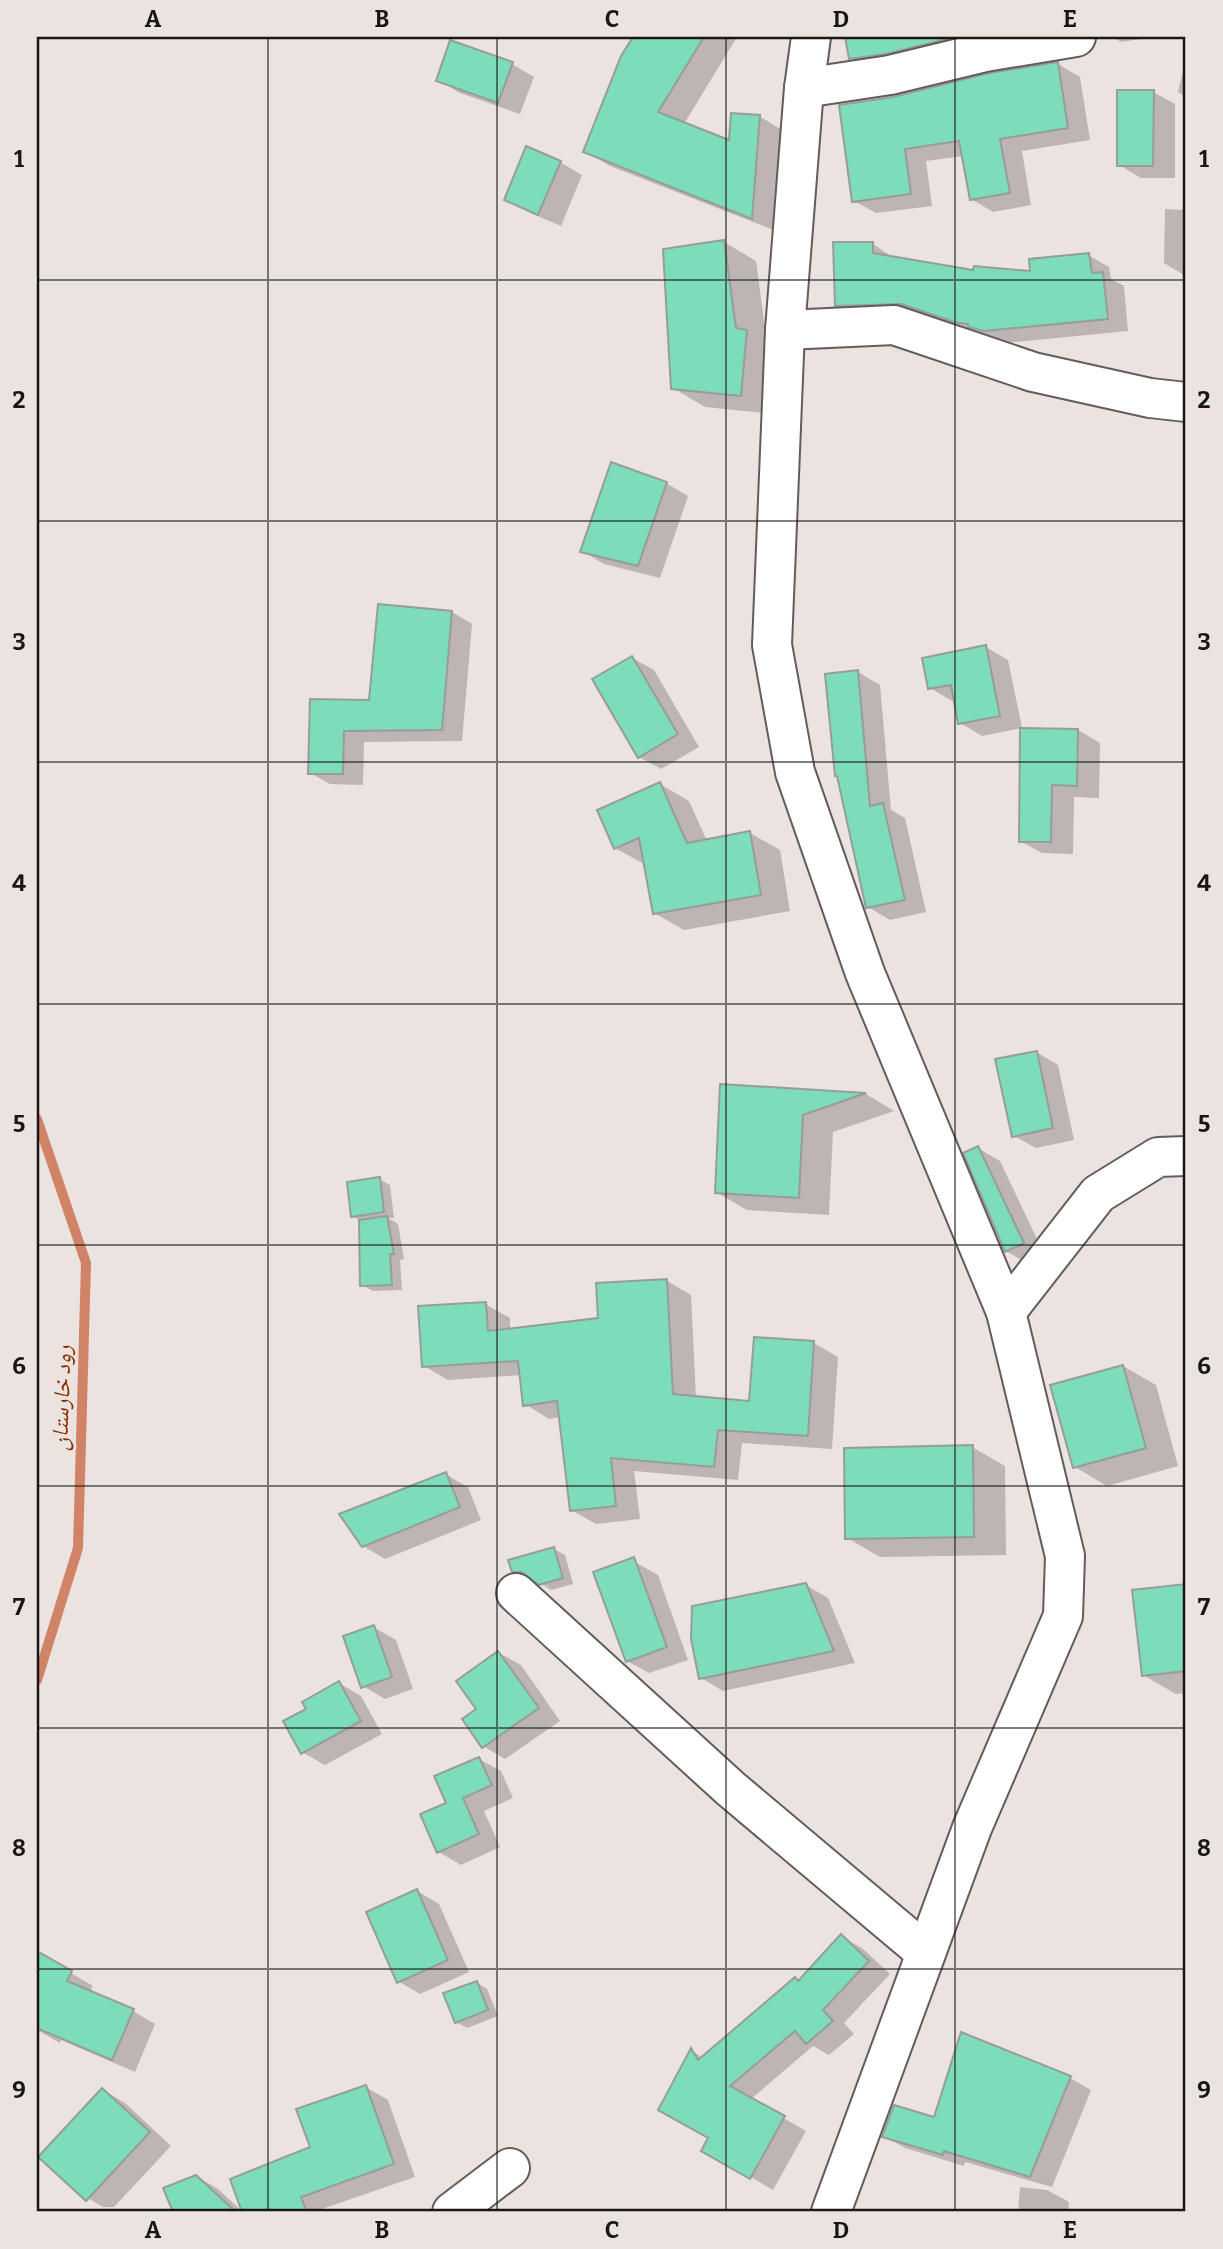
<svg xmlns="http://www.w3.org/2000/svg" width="1223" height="2249" font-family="Bitter,'Noto Naskh Arabic',serif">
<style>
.shadow{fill:#0003}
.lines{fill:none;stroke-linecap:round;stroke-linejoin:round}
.stream{stroke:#d18367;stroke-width:10}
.building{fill:#7ddcba;stroke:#969d9a;stroke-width:2}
.minor-casing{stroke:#635c5a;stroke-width:42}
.tertiary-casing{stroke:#635c5a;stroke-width:42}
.minor{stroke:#fff;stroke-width:38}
.tertiary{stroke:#fff;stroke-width:38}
.grid{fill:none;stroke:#191615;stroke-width:2;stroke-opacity:0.55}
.labels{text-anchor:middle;stroke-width:6;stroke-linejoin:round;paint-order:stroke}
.water-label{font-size:23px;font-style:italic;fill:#8a2d01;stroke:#ebe3e0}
.neatline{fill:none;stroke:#191615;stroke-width:2.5}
.grid-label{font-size:23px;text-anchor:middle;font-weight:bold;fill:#191615}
</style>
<rect width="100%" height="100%" fill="#ebe3e0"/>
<!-- shadow -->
<g class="shadow">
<path d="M 634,37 L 737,37 L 684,124 L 731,142 L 759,116 L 784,131 L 776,231 L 610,166 L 585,151 L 626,49 Z"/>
<path d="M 847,37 L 1044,37 L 874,72 L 850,58 Z"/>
<path d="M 1113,37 L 1155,37 L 1121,42 Z"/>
<path d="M 1186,58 L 1186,97 L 1178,92 Z"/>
<path d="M 512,64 L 534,77 L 520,114 L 460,93 L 438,80 Z"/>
<path d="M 1058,64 L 1080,77 L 1090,140 L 1022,151 L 1031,205 L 993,212 L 971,199 L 964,156 L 926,161 L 932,206 L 876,213 L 854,201 L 894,98 Z"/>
<path d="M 1153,92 L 1175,104 L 1175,178 L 1141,178 L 1119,165 Z"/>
<path d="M 560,162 L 582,175 L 561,226 L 528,212 L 506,200 Z"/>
<path d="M 1165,209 L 1186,210 L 1186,276 L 1164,263 Z"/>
<path d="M 724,242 L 756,261 L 767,343 L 773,414 L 705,407 L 673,388 Z"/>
<path d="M 873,244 L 894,258 L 975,272 L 1032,273 L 1088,255 L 1109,267 L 1111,279 L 1124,286 L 1128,331 L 1006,343 L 984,334 L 857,317 L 836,305 Z"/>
<path d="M 666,483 L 688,496 L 660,578 L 604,564 L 582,551 Z"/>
<path d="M 379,606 L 452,612 L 472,624 L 462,741 L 364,742 L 363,785 L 330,784 L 310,773 L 312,701 L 371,702 Z"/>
<path d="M 986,647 L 1008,660 L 1022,728 L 982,736 L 960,723 L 955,700 L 952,701 L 930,688 Z"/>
<path d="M 632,658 L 654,670 L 699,747 L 661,769 L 639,757 Z"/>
<path d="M 858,672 L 880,685 L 891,810 L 905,818 L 926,912 L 890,920 L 868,907 Z"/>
<path d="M 1078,730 L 1100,743 L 1099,798 L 1074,797 L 1073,854 L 1042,853 L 1020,841 Z"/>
<path d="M 660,784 L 689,801 L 707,841 L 750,833 L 780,850 L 790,911 L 684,930 L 654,913 L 646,865 L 615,848 Z"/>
<path d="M 1036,1052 L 1058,1065 L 1074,1140 L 1036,1148 L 1014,1136 Z"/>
<path d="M 722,1086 L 866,1094 L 894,1111 L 833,1132 L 829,1215 L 747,1210 L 716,1192 Z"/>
<path d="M 978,1148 L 1000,1161 L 1045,1256 L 1028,1264 L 1006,1251 Z"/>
<path d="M 379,1179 L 390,1185 L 394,1218 L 388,1218 L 398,1224 L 404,1259 L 400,1260 L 402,1290 L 373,1291 L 362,1285 L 361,1221 L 352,1216 Z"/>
<path d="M 667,1281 L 691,1295 L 696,1398 L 750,1403 L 814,1343 L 838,1357 L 832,1449 L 742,1443 L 738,1480 L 634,1471 L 640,1519 L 596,1524 L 571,1510 L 561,1417 L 549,1419 L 525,1404 L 521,1375 L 448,1380 L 424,1366 L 485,1304 L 510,1318 L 510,1330 L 600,1319 Z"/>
<path d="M 1123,1366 L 1156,1385 L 1178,1466 L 1107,1486 L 1075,1467 Z"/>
<path d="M 972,1447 L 1005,1466 L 1006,1555 L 880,1557 L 847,1538 Z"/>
<path d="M 445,1474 L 468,1487 L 481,1520 L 385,1559 L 363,1546 Z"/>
<path d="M 554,1549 L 565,1555 L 573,1584 L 551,1590 L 532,1577 L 524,1577 L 513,1571 Z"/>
<path d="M 635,1562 L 658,1575 L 688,1660 L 649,1673 L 627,1661 Z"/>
<path d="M 806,1585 L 828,1598 L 855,1663 L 723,1691 L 701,1678 Z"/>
<path d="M 1186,1586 L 1186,1693 L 1176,1694 L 1143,1675 L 1134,1592 Z"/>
<path d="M 373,1627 L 396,1640 L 413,1689 L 385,1699 L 363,1686 Z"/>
<path d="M 499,1653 L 521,1665 L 560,1721 L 505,1759 L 483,1746 L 479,1710 Z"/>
<path d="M 339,1683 L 361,1696 L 382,1734 L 325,1765 L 302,1752 L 308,1710 Z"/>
<path d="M 479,1759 L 501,1771 L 513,1798 L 484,1811 L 500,1847 L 461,1865 L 439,1852 L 448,1804 Z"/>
<path d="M 417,1891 L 439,1904 L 469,1972 L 420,1994 L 398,1981 Z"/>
<path d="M 841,1936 L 863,1949 L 890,1974 L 844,2023 L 854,2034 L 829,2055 L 813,2046 L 751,2099 L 806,2131 L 773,2190 L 703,2150 L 710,2138 L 692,2051 L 703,2058 L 795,1979 L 800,1982 Z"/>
<path d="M 46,1958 L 93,1986 L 89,1993 L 133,2011 L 155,2024 L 135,2072 L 61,2040 L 60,2043 L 37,2030 L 37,1973 Z"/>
<path d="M 476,1982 L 487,1989 L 498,2016 L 467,2028 L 456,2022 Z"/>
<path d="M 962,2034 L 1070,2078 L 1091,2090 L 1052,2187 L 965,2162 L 964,2166 L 905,2148 L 884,2136 L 935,2119 Z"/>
<path d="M 366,2087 L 388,2100 L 415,2177 L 322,2209 L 324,2212 L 244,2212 L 232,2180 L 312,2148 Z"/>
<path d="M 103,2090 L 125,2103 L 171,2146 L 114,2207 L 103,2207 L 81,2194 Z"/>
<path d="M 196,2176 L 218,2189 L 243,2212 L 175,2212 L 165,2189 Z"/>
<path d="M 1020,2187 L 1047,2190 L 1069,2202 L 1068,2212 L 1018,2212 Z"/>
</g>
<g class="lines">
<!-- stream -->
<path class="stream" d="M 37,1119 L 86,1263 L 78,1548 L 37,1680"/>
</g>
<!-- building -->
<g class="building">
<path d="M 633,37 L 704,37 L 658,112 L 729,140 L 731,113 L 760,115 L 752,219 L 583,152 L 621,56 Z"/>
<path d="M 845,37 L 955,37 L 886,54 L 849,59 Z"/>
<path d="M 450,40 L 513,62 L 498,103 L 436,81 Z"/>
<path d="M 1058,62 L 1068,128 L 1000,139 L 1010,193 L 970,200 L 959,141 L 905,149 L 911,194 L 852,202 L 839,105 L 893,97 L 989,73 Z"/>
<path d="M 1117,90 L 1154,90 L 1153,166 L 1117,166 Z"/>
<path d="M 526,146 L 561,161 L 538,215 L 504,200 Z"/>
<path d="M 724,240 L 736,328 L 747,330 L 741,396 L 671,389 L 663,249 Z"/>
<path d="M 833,242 L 873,242 L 873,253 L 973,270 L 974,266 L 1030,271 L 1029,259 L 1089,253 L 1092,273 L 1103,272 L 1108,319 L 984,331 L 968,327 L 968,324 L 954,322 L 901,304 L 835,306 Z"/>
<path d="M 611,462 L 667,482 L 638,566 L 580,552 Z"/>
<path d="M 378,604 L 452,611 L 442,730 L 344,731 L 343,774 L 308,774 L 310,699 L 369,700 Z"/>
<path d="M 986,645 L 1000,716 L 958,724 L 951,685 L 928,689 L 922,658 Z"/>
<path d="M 632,656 L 678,734 L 638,758 L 592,679 Z"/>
<path d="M 858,670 L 870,806 L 883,803 L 905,900 L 866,908 L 837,776 L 835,776 L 825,674 Z"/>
<path d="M 1020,728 L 1078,729 L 1077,786 L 1052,785 L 1051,842 L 1019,842 Z"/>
<path d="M 660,782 L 687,843 L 750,831 L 761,895 L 653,914 L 639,838 L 614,849 L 597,810 Z"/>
<path d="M 1037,1051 L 1053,1128 L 1012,1137 L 995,1059 Z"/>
<path d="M 720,1084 L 866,1093 L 803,1115 L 799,1198 L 715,1193 Z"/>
<path d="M 978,1146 L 1024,1243 L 1005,1252 L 963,1153 Z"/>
<path d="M 380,1177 L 384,1212 L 351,1217 L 347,1182 Z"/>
<path d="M 387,1216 L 394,1254 L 390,1254 L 392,1285 L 360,1286 L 359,1220 Z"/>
<path d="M 667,1279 L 673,1394 L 749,1401 L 754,1337 L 814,1341 L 808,1436 L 718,1430 L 714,1467 L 611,1458 L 616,1506 L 570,1511 L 557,1401 L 523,1406 L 518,1361 L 422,1367 L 418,1306 L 486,1302 L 488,1331 L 598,1318 L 596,1283 Z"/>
<path d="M 1123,1365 L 1146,1448 L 1073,1468 L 1050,1385 Z"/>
<path d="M 973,1445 L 974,1537 L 845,1539 L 844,1448 Z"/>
<path d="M 446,1472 L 460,1507 L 362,1547 L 339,1514 Z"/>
<path d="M 554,1547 L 563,1578 L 539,1585 L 521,1572 L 512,1572 L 508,1560 Z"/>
<path d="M 634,1557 L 667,1647 L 626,1662 L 593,1572 Z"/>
<path d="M 806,1583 L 834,1651 L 699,1679 L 691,1639 L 692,1606 Z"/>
<path d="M 1186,1584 L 1186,1671 L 1142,1676 L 1132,1590 Z"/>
<path d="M 374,1625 L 392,1677 L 361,1688 L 343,1636 Z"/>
<path d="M 498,1651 L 539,1708 L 482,1748 L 462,1719 L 476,1709 L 456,1681 Z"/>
<path d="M 339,1681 L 361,1721 L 301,1754 L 283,1721 L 306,1709 L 302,1702 Z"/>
<path d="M 479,1757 L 492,1785 L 463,1798 L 479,1834 L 437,1853 L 420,1814 L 446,1803 L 434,1776 Z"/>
<path d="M 417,1889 L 448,1960 L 397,1983 L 366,1912 Z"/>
<path d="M 841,1934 L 869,1961 L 823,2010 L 833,2021 L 806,2044 L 795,2031 L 730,2086 L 785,2116 L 750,2179 L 701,2151 L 708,2138 L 658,2110 L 691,2048 L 698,2060 L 795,1977 L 798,1981 Z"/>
<path d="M 37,1951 L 72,1971 L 67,1981 L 134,2009 L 112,2060 L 39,2029 L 37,2033 Z"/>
<path d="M 477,1981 L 488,2010 L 455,2023 L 443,1993 Z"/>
<path d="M 961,2032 L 1071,2076 L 1030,2177 L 944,2151 L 943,2155 L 882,2137 L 894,2105 L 934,2117 Z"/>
<path d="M 366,2085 L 394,2164 L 301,2197 L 307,2212 L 242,2212 L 230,2179 L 310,2147 L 296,2109 Z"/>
<path d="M 102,2088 L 150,2132 L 86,2201 L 38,2157 Z"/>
<path d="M 196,2175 L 236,2212 L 173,2212 L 163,2188 Z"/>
</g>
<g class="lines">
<!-- minor casing -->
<g class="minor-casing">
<g id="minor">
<path d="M 804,88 L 890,75 L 985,52 L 1076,37"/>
<path d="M 785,330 L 894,325 L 1033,372 L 1150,398 L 1186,402"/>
<path d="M 1006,1312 L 1098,1194 L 1158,1157 L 1186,1156"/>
<path d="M 516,1593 L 731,1789 L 926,1953"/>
<path d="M 452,2212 L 510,2168"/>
</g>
</g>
<!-- tertiary casing -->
<g class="tertiary-casing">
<path id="tertiary" d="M 811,37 L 804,88 L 785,330 L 772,645 L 795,772 L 865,973 L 1006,1312 L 1065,1556 L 1063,1616 L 972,1828 L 831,2212"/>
</g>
<!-- minor -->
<use href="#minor" class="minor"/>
<!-- tertiary -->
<use href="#tertiary" class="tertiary"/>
</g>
<!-- grid -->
<path class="grid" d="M 268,37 L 268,2212M 497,37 L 497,2212M 726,37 L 726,2212M 955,37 L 955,2212M 37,280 L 1186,280M 37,521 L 1186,521M 37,762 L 1186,762M 37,1004 L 1186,1004M 37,1245 L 1186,1245M 37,1486 L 1186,1486M 37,1728 L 1186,1728M 37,1969 L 1186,1969"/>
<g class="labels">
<!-- water labels -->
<g class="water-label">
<text transform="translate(61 1398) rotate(-88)" y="8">رود خارستان</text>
</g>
</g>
<!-- border -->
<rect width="1223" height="2249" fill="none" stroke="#ebe3e0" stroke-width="77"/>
<rect x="38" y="38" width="1146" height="2172" class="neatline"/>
<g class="grid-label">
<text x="153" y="27">A</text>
<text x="382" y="27">B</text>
<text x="612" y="27">C</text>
<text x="841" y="27">D</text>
<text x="1070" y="27">E</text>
<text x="19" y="167">1</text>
<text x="1204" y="167">1</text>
<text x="19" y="408">2</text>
<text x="1204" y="408">2</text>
<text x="19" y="650">3</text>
<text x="1204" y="650">3</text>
<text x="19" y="891">4</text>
<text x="1204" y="891">4</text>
<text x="19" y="1132">5</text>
<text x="1204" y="1132">5</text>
<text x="19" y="1374">6</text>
<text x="1204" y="1374">6</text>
<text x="19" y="1615">7</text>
<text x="1204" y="1615">7</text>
<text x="19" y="1856">8</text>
<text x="1204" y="1856">8</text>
<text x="19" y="2098">9</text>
<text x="1204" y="2098">9</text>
<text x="153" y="2238">A</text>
<text x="382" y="2238">B</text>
<text x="612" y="2238">C</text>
<text x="841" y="2238">D</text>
<text x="1070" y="2238">E</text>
</g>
</svg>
